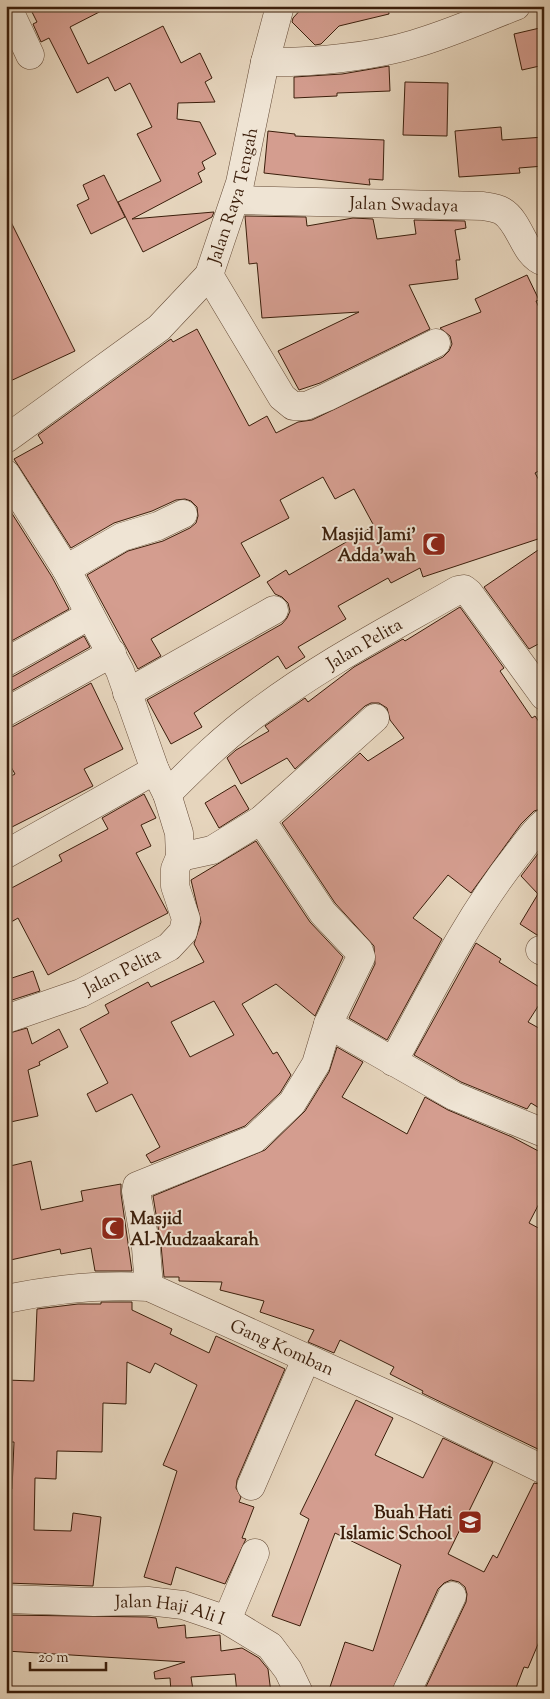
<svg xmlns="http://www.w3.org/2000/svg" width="550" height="1699" font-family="'Sorts Mill Goudy',serif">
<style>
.building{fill:#d49d8f;stroke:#3b1e0b;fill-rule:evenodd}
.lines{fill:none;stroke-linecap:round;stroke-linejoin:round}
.minor-casing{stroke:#664c38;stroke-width:29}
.minor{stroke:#efe4d4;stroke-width:28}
.labels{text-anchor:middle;stroke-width:4;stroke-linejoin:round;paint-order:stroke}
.street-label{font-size:18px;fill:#3b1e0b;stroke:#efe4d4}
.poi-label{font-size:18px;font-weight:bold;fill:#3b1e0b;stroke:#efe4d4;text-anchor:end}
</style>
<rect width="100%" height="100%" fill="#e6d5bd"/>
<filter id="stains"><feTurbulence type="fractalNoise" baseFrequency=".004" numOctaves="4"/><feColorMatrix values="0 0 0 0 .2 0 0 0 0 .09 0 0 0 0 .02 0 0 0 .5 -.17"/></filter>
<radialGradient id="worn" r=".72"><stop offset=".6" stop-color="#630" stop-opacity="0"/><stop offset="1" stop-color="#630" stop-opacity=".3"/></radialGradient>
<!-- building -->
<g class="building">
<path d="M 29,6 L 111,6 L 70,27 L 88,64 L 163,26 L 181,63 L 200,53 L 212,78 L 205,82 L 215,102 L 178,103 L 177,119 L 200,122 L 216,154 L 202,162 L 205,169 L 198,173 L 202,182 L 132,219 L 214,212 L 212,217 L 143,252 L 118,202 L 161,181 L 137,134 L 152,127 L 130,83 L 115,91 L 108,77 L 77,93 L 49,38 L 41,42 L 33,24 L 37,22 Z"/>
<path d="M 304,6 L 388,6 L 389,14 L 339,26 L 321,44 L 315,45 L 292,22 L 293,18 Z"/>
<path d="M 544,27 L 544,65 L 522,70 L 514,34 Z"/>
<path d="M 389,66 L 390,91 L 337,93 L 337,96 L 294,98 L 294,77 L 342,74 Z"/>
<path d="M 405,82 L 448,83 L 447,136 L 403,135 Z"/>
<path d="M 501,127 L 502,140 L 544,137 L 544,166 L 519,168 L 520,173 L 459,177 L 455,131 Z"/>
<path d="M 268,131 L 295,134 L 295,136 L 384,140 L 383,180 L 369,179 L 370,185 L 264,173 Z"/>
<path d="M 104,175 L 125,217 L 91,234 L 77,205 L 89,199 L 83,185 Z"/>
<path d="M 6,212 L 75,351 L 6,383 Z"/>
<path d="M 245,216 L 306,217 L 307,226 L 353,218 L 373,219 L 377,239 L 416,234 L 414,220 L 465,221 L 466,228 L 455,230 L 460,260 L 456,260 L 458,279 L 409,285 L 430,329 L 320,383 L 299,390 L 278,351 L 359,312 L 262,318 L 257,263 L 249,264 Z"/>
<path d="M 527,275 L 539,300 L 536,301 L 544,318 L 544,468 L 535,473 L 544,489 L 544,537 L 423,577 L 420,568 L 391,583 L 388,578 L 338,606 L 346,619 L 298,647 L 305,657 L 286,669 L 278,656 L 194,713 L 202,727 L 171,744 L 147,700 L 282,624 L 287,618 L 290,611 L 288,603 L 282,597 L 275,594 L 267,582 L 286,570 L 289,575 L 374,526 L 354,489 L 335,499 L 323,477 L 280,500 L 289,518 L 241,543 L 260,576 L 151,639 L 161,656 L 138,669 L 87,575 L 128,551 L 163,541 L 190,528 L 196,523 L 198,516 L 197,507 L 191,501 L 185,499 L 176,500 L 152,511 L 114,523 L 71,548 L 14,459 L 43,443 L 38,435 L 168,341 L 171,339 L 173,342 L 197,329 L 249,426 L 267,416 L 276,433 L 298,422 L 312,420 L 443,357 L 449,351 L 452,344 L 450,336 L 440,328 L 481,312 L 475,299 Z"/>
<path d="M 6,504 L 52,577 L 69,609 L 6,644 Z"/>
<path d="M 544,546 L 544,641 L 529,649 L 484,587 Z"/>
<path d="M 460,607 L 504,668 L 500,671 L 532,718 L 535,716 L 544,729 L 544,808 L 534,811 L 521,824 L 471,893 L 448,875 L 413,918 L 442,939 L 387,1040 L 349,1018 L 375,964 L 374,946 L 335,903 L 282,823 L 360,753 L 368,761 L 404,738 L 390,720 L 387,708 L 379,703 L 371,703 L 365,706 L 295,769 L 287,758 L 241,784 L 227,758 L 236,750 L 269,731 L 265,726 L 305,698 L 308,702 L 354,667 L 403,639 L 405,641 Z"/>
<path d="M 84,636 L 90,647 L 6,694 L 6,678 L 14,676 Z"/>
<path d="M 91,683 L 123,749 L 84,769 L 93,786 L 6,830 L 6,779 L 15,774 L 6,758 L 6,728 L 14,726 Z"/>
<path d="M 235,785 L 249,809 L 219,828 L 205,803 Z"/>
<path d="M 144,794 L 156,818 L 141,825 L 151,846 L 136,853 L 168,913 L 48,975 L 18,918 L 6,925 L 6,891 L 62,861 L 59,855 L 108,829 L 102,818 Z"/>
<path d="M 256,841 L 310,922 L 343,957 L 315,1016 L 276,984 L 242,1004 L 273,1054 L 277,1052 L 291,1075 L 280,1093 L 245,1126 L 151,1163 L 146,1155 L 160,1147 L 132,1094 L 96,1112 L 87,1094 L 108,1083 L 80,1029 L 109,1013 L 105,1005 L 148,982 L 151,987 L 204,962 L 194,944 L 201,922 L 191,880 ZM 214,1001 L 234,1035 L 190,1057 L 171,1022 Z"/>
<path d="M 544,846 L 544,935 L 537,935 L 520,924 L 538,894 L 521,876 Z"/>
<path d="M 476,943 L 501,959 L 499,962 L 544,990 L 544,997 L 528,1022 L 544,1031 L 544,1111 L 531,1103 L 527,1109 L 461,1082 L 414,1055 Z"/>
<path d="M 33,971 L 40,991 L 6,1002 L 6,980 Z"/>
<path d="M 27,1028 L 32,1044 L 59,1029 L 68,1047 L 39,1062 L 40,1065 L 28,1070 L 38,1116 L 6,1123 L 6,1034 Z"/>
<path d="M 337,1047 L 363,1062 L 342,1097 L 407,1134 L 425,1097 L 448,1110 L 512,1137 L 544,1154 L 544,1194 L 529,1223 L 544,1231 L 544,1452 L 422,1393 L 423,1391 L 390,1374 L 394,1367 L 340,1340 L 334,1353 L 308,1342 L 314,1330 L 260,1312 L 264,1301 L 220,1290 L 222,1282 L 179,1281 L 179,1277 L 164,1277 L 161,1245 L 153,1196 L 265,1150 L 305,1111 L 329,1072 Z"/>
<path d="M 31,1161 L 41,1210 L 83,1201 L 81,1191 L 121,1184 L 121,1194 L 132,1271 L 95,1271 L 91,1248 L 61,1254 L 60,1249 L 6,1261 L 6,1167 Z"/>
<path d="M 101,1302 L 132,1302 L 132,1310 L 172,1329 L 170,1334 L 209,1353 L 216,1336 L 285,1369 L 237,1480 L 236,1488 L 241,1497 L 239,1502 L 254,1507 L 242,1538 L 246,1539 L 245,1541 L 225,1584 L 176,1567 L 171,1585 L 144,1577 L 177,1471 L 163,1465 L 197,1385 L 155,1363 L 150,1373 L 127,1362 L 126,1404 L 103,1403 L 102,1452 L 57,1451 L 56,1479 L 35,1478 L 34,1530 L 71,1531 L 73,1513 L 101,1517 L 93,1586 L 6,1583 L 6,1489 L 12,1489 L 14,1442 L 6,1442 L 6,1380 L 34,1381 L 37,1309 L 78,1304 L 101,1304 Z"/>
<path d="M 356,1400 L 393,1418 L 375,1455 L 423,1478 L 443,1438 L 493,1462 L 448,1554 L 484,1572 L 493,1555 L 497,1558 L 534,1483 L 544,1485 L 544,1630 L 528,1668 L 524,1667 L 514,1693 L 423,1693 L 466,1602 L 467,1594 L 465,1587 L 459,1582 L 451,1580 L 444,1583 L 438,1589 L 391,1693 L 328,1693 L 345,1642 L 373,1651 L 401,1565 L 335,1533 L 300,1626 L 272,1616 L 309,1519 L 300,1514 Z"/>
<path d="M 6,1615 L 147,1617 L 156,1618 L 158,1628 L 185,1625 L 186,1638 L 220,1635 L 221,1651 L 242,1648 L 259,1658 L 268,1669 L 271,1693 L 237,1693 L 235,1674 L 191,1677 L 193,1690 L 171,1692 L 170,1678 L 155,1679 L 154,1672 L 185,1662 L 6,1651 Z"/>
</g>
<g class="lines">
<!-- minor casing -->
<g class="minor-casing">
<g id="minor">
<path d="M 7,6 L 30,55"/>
<path d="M 265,62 C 309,63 372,57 414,44 C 449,34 482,19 516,6"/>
<path id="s1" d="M 236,200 L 483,206 C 489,207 497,208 502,211 C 521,222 523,255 544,262"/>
<path d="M 209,275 L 282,397 L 293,406 L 306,406 L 327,397 L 436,343"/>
<path id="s2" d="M 6,439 L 159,328 L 209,275 L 240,183 L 265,62 L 280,6"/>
<path d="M 6,474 L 66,569 L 120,671 L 155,770 L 167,794 L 179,833 L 180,857 L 175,869 L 175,886 L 186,919 L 183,932 L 169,947 L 81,993 L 6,1019"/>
<path d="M 66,569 L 122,537 L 158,526 L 183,514"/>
<path d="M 6,662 L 90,615"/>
<path d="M 127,693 L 274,610"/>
<path d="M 6,712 L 112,653"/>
<path id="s3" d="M 167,794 C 196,765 224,737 257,713 C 319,666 390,629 458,590 L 464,589 L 469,593 L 544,696"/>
<path d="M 6,854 L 155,770"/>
<path d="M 180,857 L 212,850 L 261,820 L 375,718"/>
<path d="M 540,950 L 544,952"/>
<path d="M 328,1024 L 454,1096 L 544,1133"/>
<path d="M 393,1062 C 431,992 467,918 517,855 C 525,845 533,832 544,823"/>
<path d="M 149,1287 L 146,1248 L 136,1191 L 137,1186 L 254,1139 L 292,1103 L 316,1064 L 328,1024 L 361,957 L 359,951 L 323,913 L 261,820"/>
<path id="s4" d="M 6,1299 C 53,1289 101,1284 149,1287 L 415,1407 L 544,1470"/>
<path d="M 251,1486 L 306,1359"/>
<path id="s5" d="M 6,1599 L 94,1602 L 148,1601 L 183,1605 L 227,1620 L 270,1646 L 288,1670 L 299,1693"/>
<path d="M 227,1620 L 255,1553"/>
<path d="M 406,1693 L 452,1596"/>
</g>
</g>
<!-- minor -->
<use href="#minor" class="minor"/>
</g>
<!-- icons -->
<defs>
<g id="mosque-square" transform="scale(1.25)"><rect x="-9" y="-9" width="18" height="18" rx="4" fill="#8f2418" stroke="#efe4d4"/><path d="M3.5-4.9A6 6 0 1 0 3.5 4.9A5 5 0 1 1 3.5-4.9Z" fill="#fff"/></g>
<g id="school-square" transform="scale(1.25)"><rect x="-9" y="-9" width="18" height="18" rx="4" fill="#8f2418" stroke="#efe4d4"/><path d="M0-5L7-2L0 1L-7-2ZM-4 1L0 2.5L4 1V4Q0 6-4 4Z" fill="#fff"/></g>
</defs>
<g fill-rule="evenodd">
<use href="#mosque-square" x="434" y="544"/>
<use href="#mosque-square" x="113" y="1228"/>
<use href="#school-square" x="470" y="1522"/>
</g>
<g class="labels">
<!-- street labels -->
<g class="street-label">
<text dy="6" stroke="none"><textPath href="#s2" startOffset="345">Jalan Raya Tengah</textPath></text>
<text dy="6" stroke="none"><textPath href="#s1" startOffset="168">Jalan Swadaya</textPath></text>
<text dy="6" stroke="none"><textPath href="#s3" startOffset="249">Jalan Pelita</textPath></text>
<text transform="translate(122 971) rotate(-27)" y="6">Jalan Pelita</text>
<text dy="6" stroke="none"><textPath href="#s4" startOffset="290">Gang Komban</textPath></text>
<text dy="6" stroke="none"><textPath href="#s5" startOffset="165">Jalan Haji Ali I</textPath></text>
</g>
<!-- poi labels -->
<g class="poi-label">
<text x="416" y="540">Masjid Jami'<tspan x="416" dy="21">Adda'wah</tspan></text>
<text x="130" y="1224" text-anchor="start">Masjid<tspan x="130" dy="21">Al-Mudzaakarah</tspan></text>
<text x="452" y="1518">Buah Hati<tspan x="452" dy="21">Islamic School</tspan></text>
</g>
</g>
<!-- margin -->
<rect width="550" height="1699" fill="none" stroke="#e6d5bd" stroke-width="25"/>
<rect x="8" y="8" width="535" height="1684" fill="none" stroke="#3b1e0b" stroke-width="2.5"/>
<rect x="12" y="12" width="525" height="1674" fill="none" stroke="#3b1e0b"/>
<!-- scale -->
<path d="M30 1662v8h76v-8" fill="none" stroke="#3b1e0b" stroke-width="2.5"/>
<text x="38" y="1662" font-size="15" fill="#3b1e0b" stroke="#efe4d4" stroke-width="4" paint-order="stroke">20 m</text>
<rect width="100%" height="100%" filter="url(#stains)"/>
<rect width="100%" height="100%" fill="url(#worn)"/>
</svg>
